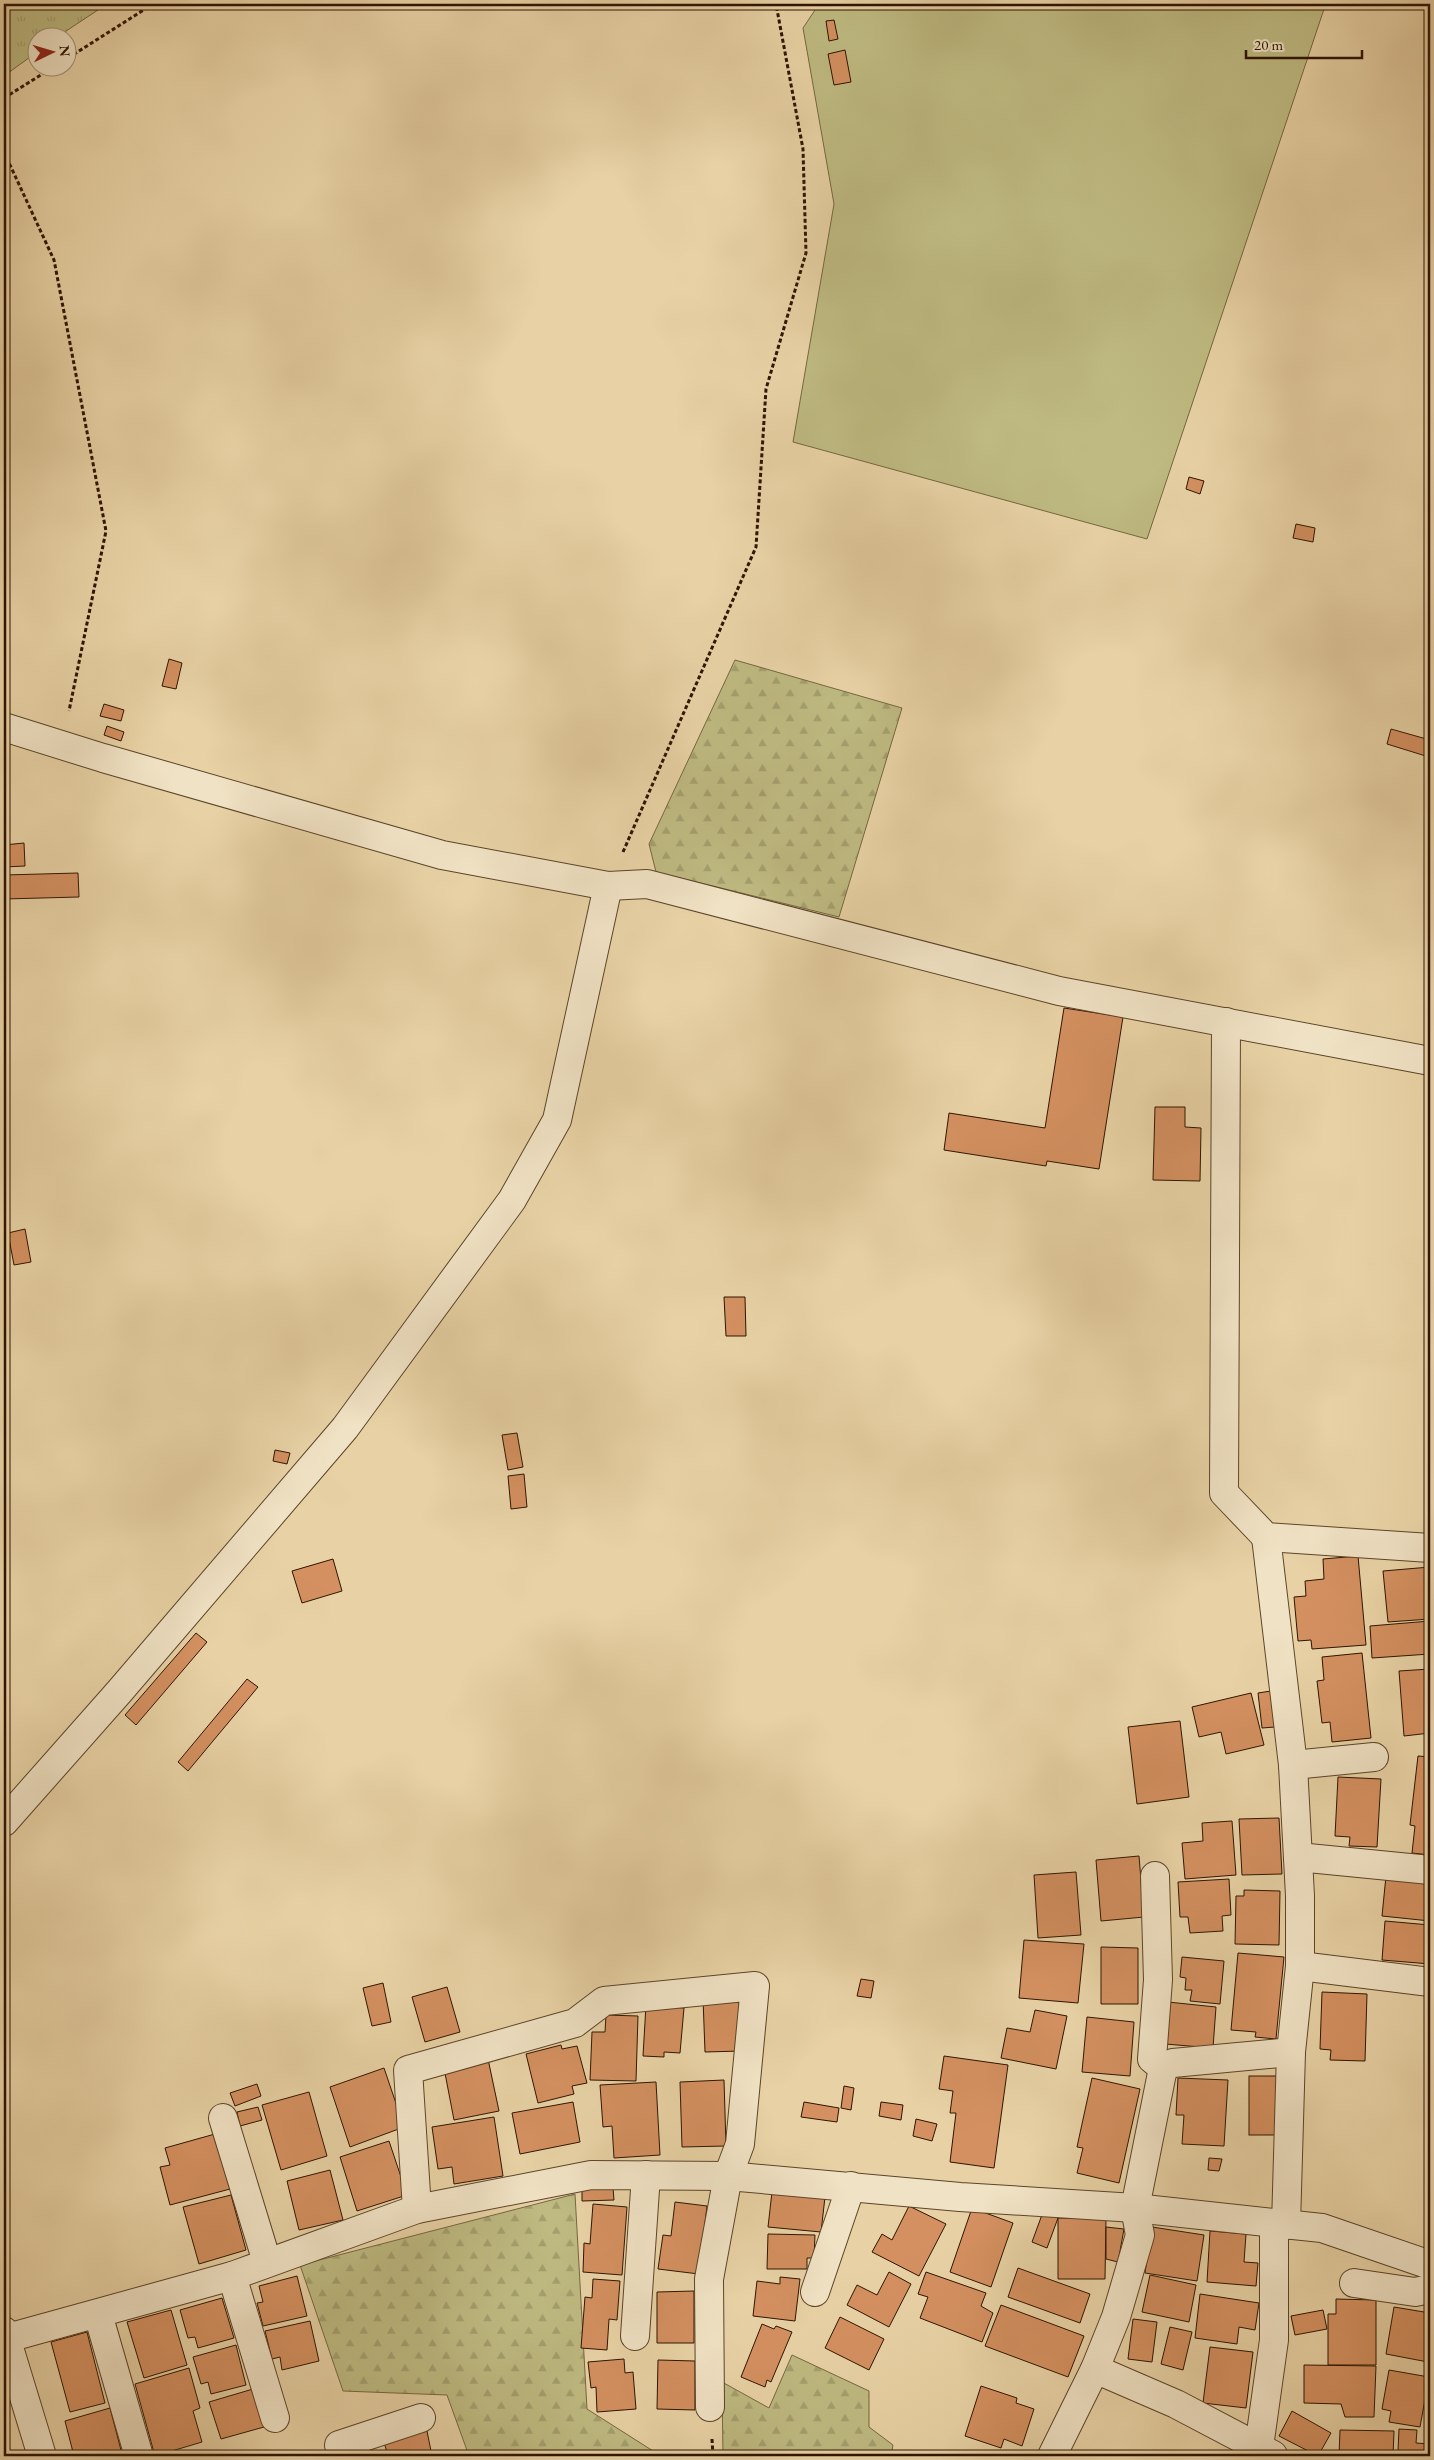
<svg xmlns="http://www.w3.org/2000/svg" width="1434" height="2460" font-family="'EB Garamond',serif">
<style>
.grass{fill:url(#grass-tufts);stroke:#766740}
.forest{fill:url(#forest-firs);stroke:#766740}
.pitch{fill:#beba81;stroke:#766740}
.building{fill:#d49060;stroke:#2e1400}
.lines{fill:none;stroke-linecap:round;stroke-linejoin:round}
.minor-casing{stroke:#5c4429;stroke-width:30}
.path{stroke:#2e1400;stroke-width:3;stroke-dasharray:4 2.5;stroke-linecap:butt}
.minor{stroke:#f0e2c4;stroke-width:28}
</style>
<defs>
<pattern id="grass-tufts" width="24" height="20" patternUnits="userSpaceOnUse" patternTransform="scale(1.25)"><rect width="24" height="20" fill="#beba81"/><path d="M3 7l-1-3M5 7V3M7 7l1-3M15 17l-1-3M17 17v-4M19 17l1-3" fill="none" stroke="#a49f6e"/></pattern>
<pattern id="forest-firs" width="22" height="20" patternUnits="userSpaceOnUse" patternTransform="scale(1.25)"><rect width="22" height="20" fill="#beba81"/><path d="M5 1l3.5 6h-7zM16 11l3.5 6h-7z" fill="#a49f6e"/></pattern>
</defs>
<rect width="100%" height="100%" fill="#e8d2a5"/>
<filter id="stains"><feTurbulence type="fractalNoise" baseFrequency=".004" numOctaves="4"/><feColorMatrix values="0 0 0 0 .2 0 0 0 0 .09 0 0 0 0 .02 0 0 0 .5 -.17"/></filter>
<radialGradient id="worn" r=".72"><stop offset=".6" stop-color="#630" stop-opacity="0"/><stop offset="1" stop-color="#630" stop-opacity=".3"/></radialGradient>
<!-- grass -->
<path class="grass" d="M 4,4 L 107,4 L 57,37 L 38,38 L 37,52 L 4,76 Z"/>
<!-- forest -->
<g class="forest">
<path d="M 735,660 L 902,708 L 839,917 L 656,872 L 649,844 Z"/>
<path d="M 575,2194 L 587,2409 L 661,2456 L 469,2456 L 447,2395 L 343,2391 L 300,2265 Z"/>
<path d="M 792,2355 L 869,2391 L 869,2427 L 893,2445 L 891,2456 L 723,2456 L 722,2382 L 769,2408 Z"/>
</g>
<!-- pitch -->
<path class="pitch" d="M 819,4 L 1310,4 L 1324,9 L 1147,539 L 793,442 L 834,204 L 803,28 Z"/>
<!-- building -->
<g class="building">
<path d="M 834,20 L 838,39 L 829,41 L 826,21 Z"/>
<path d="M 845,50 L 851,82 L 834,85 L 828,54 Z"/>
<path d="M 1189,477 L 1204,481 L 1200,494 L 1186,489 Z"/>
<path d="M 1296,524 L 1315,528 L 1313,542 L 1293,538 Z"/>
<path d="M 169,659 L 182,663 L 176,689 L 162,686 Z"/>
<path d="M 104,704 L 124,710 L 121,721 L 100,716 Z"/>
<path d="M 107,726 L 124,732 L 121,741 L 104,735 Z"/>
<path d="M 1391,729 L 1430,740 L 1429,757 L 1387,744 Z"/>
<path d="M 24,843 L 25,866 L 4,867 L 4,845 Z"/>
<path d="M 78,873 L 79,897 L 4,899 L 4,875 Z"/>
<path d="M 1064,1008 L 1123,1017 L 1099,1169 L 1047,1161 L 1046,1166 L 944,1150 L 949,1113 L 1045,1128 Z"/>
<path d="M 1155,1107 L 1185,1107 L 1185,1127 L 1201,1128 L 1200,1181 L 1153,1180 Z"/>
<path d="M 25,1229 L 31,1262 L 14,1265 L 8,1233 Z"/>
<path d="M 724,1297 L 745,1297 L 746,1336 L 726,1336 Z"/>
<path d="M 517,1433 L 523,1467 L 508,1470 L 502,1435 Z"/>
<path d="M 275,1450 L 290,1453 L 287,1464 L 273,1461 Z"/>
<path d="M 524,1474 L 527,1507 L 511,1509 L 508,1476 Z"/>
<path d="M 1358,1556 L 1366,1645 L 1312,1649 L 1311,1640 L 1298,1641 L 1294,1597 L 1306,1596 L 1305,1581 L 1324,1579 L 1323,1559 Z"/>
<path d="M 333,1559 L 342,1591 L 302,1603 L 292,1571 Z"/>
<path d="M 1430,1567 L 1430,1619 L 1388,1622 L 1383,1571 Z"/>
<path d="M 1430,1621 L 1430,1654 L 1372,1658 L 1370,1626 Z"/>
<path d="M 196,1633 L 207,1642 L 136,1725 L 125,1715 Z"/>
<path d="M 1362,1653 L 1371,1738 L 1332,1742 L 1330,1722 L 1322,1723 L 1317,1681 L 1324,1680 L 1322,1657 Z"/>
<path d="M 1430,1669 L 1430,1733 L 1404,1736 L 1399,1671 Z"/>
<path d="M 247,1679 L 258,1687 L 188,1771 L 178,1762 Z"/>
<path d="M 1271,1691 L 1275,1727 L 1262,1728 L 1258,1693 Z"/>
<path d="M 1251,1693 L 1264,1745 L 1226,1754 L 1221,1732 L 1199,1737 L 1192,1707 Z"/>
<path d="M 1180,1721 L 1189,1797 L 1137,1804 L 1128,1727 Z"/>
<path d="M 1418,1756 L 1430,1757 L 1430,1855 L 1412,1853 L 1415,1826 L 1410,1825 Z"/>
<path d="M 1338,1777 L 1381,1779 L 1377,1847 L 1349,1846 L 1350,1837 L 1335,1836 Z"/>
<path d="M 1279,1818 L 1282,1874 L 1242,1875 L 1239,1819 Z"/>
<path d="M 1232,1821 L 1236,1875 L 1185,1879 L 1182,1843 L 1203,1841 L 1202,1823 Z"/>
<path d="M 1139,1856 L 1144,1917 L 1101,1921 L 1096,1860 Z"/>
<path d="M 1076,1872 L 1081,1935 L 1038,1938 L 1034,1875 Z"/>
<path d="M 1386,1876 L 1430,1880 L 1430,1921 L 1382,1916 Z"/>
<path d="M 1229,1879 L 1231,1915 L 1222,1916 L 1223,1931 L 1190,1933 L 1188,1917 L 1180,1917 L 1178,1882 Z"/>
<path d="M 1244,1890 L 1280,1891 L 1279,1945 L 1235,1944 L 1236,1896 L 1244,1896 Z"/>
<path d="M 1385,1921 L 1430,1925 L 1430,1964 L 1382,1960 Z"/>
<path d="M 1024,1940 L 1084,1944 L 1078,2003 L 1019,1998 Z"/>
<path d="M 1101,1947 L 1138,1948 L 1138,2004 L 1101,2004 Z"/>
<path d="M 1238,1953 L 1284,1957 L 1276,2039 L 1255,2037 L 1256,2032 L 1231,2030 Z"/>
<path d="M 1182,1957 L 1224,1961 L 1220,2004 L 1190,2001 L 1192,1990 L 1185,1990 L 1186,1978 L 1180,1977 Z"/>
<path d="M 861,1979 L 874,1981 L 871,1998 L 857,1996 Z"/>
<path d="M 383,1983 L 391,2022 L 372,2026 L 363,1988 Z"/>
<path d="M 447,1987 L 460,2032 L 425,2042 L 412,1997 Z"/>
<path d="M 1322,1992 L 1367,1994 L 1365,2061 L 1330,2060 L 1331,2050 L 1320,2049 Z"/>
<path d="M 739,1997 L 741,2051 L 705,2052 L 703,1998 Z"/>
<path d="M 1168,2002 L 1216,2007 L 1213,2048 L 1165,2044 Z"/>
<path d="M 646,2005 L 684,2008 L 680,2053 L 664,2052 L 664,2057 L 643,2056 Z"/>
<path d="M 1035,2010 L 1067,2016 L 1056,2069 L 1001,2058 L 1007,2028 L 1030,2032 Z"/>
<path d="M 606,2015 L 638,2016 L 636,2081 L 590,2080 L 592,2032 L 605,2032 Z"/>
<path d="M 1087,2017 L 1134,2022 L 1130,2076 L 1082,2072 Z"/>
<path d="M 561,2045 L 562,2049 L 577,2046 L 587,2083 L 572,2086 L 574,2094 L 538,2103 L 526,2054 Z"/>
<path d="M 944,2056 L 1008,2065 L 994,2168 L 950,2162 L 956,2113 L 950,2113 L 953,2091 L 939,2089 Z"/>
<path d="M 488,2059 L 499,2111 L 454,2120 L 444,2068 Z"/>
<path d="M 384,2068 L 404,2127 L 350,2147 L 330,2087 Z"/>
<rect x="1249" y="2076" width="39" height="59"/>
<path d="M 1092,2078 L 1140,2089 L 1119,2183 L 1077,2173 L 1083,2148 L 1077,2147 Z"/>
<path d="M 1178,2078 L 1228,2080 L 1224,2146 L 1182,2144 L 1184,2115 L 1176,2115 Z"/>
<path d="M 724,2080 L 726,2146 L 682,2147 L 680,2082 Z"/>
<path d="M 656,2082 L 660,2155 L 614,2158 L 612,2126 L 603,2127 L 600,2085 Z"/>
<path d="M 257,2084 L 261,2096 L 235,2106 L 230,2093 Z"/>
<path d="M 844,2086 L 854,2088 L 851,2110 L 841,2108 Z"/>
<path d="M 309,2092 L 327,2156 L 281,2170 L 262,2105 Z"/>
<path d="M 573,2102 L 580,2142 L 520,2154 L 512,2113 Z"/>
<path d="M 804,2102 L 839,2108 L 837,2122 L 801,2117 Z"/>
<path d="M 881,2102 L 903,2105 L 901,2120 L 879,2116 Z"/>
<path d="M 258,2107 L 262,2120 L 240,2126 L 237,2112 Z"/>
<path d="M 494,2117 L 503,2176 L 454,2184 L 452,2167 L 438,2169 L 432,2127 Z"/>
<path d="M 916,2119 L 937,2124 L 932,2141 L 913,2136 Z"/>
<path d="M 215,2134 L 230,2189 L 170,2205 L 160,2167 L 170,2165 L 165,2148 Z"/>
<path d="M 389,2141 L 407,2195 L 357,2211 L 340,2157 Z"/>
<path d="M 1209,2158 L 1222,2159 L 1219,2171 L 1208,2170 Z"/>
<path d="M 330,2170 L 343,2220 L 299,2230 L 287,2181 Z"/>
<path d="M 613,2188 L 614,2200 L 582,2201 L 582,2189 Z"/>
<path d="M 772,2192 L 825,2197 L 821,2232 L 768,2227 Z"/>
<path d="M 231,2195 L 246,2250 L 199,2264 L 183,2207 Z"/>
<path d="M 675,2202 L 707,2206 L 699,2274 L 658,2269 L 663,2235 L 671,2236 Z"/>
<path d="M 593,2204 L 627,2207 L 622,2275 L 583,2272 L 584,2243 L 590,2244 Z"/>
<path d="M 909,2206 L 946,2224 L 919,2276 L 872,2252 L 882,2234 L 892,2240 Z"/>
<path d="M 972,2208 L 1013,2223 L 991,2287 L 950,2272 Z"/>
<path d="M 1043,2212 L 1058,2218 L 1047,2248 L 1032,2242 Z"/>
<path d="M 1058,2218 L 1106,2218 L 1105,2279 L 1058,2279 Z"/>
<path d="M 1106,2227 L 1124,2229 L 1118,2262 L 1106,2259 Z"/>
<path d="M 1152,2227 L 1204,2235 L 1197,2281 L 1145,2273 Z"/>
<path d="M 1210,2231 L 1246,2234 L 1244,2262 L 1258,2263 L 1256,2286 L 1207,2282 Z"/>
<path d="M 768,2234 L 815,2235 L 814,2258 L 807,2258 L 807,2269 L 767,2269 Z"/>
<path d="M 1018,2268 L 1090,2294 L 1080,2323 L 1008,2297 Z"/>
<path d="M 889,2272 L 911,2284 L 889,2327 L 847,2305 L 857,2285 L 877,2295 Z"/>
<path d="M 926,2272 L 986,2293 L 981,2306 L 993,2313 L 982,2342 L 920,2318 L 928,2297 L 918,2294 Z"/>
<path d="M 1150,2275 L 1196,2285 L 1189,2322 L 1142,2312 Z"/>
<path d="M 297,2276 L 307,2316 L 263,2326 L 257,2303 L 263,2302 L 259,2286 Z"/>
<path d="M 780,2277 L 800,2279 L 795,2321 L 753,2316 L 757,2281 L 780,2284 Z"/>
<path d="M 593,2279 L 620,2281 L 617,2320 L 609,2319 L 607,2350 L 581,2348 L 585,2297 L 592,2298 Z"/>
<path d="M 694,2291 L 694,2343 L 657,2343 L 657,2292 Z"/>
<path d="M 1200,2294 L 1259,2303 L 1255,2330 L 1239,2327 L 1237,2344 L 1195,2338 Z"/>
<path d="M 222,2298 L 234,2338 L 198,2348 L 195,2337 L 188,2338 L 180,2310 Z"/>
<path d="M 1336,2299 L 1376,2300 L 1376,2365 L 1328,2365 L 1328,2314 L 1336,2314 Z"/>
<path d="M 1001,2305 L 1084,2336 L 1068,2377 L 985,2346 Z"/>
<path d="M 1394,2307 L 1430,2313 L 1428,2362 L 1386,2354 Z"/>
<path d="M 171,2310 L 187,2365 L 144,2378 L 127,2322 Z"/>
<path d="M 1323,2310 L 1327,2329 L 1295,2335 L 1291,2316 Z"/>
<path d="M 840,2317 L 884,2339 L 869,2370 L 825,2348 Z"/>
<path d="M 1133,2319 L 1157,2322 L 1152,2362 L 1128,2359 Z"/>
<path d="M 310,2321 L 319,2361 L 282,2370 L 280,2357 L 272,2359 L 265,2331 Z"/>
<path d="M 762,2324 L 774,2329 L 776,2326 L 792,2332 L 771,2382 L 767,2380 L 765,2387 L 741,2377 Z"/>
<path d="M 1170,2327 L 1192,2332 L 1183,2370 L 1161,2364 Z"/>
<path d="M 87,2332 L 105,2403 L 70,2412 L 51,2342 Z"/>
<path d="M 236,2345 L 246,2385 L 211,2394 L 208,2382 L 201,2384 L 193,2357 Z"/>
<path d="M 1210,2347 L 1253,2352 L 1246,2408 L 1203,2403 Z"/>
<path d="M 624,2359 L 625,2373 L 633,2372 L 636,2409 L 597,2412 L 596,2387 L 591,2388 L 588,2362 Z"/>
<path d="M 658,2360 L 695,2361 L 695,2410 L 657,2409 Z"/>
<path d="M 1304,2365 L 1376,2366 L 1374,2417 L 1345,2417 L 1341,2404 L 1304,2403 Z"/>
<path d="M 189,2368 L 200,2408 L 193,2411 L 202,2442 L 155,2456 L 135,2384 Z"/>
<path d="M 1389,2370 L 1429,2377 L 1420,2427 L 1389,2422 L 1391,2411 L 1382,2409 Z"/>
<path d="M 981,2386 L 1017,2398 L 1016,2403 L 1034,2409 L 1022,2446 L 1004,2439 L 1001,2448 L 965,2436 Z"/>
<path d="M 253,2389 L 264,2427 L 221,2439 L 209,2402 Z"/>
<path d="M 4,2406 L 6,2442 L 4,2442 Z"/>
<path d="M 110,2408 L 122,2454 L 74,2456 L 65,2421 Z"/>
<path d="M 1430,2408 L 1430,2430 L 1426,2429 Z"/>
<path d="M 1292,2411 L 1331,2433 L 1318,2456 L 1279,2436 Z"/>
<path d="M 1399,2429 L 1417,2430 L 1416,2443 L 1430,2444 L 1430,2456 L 1402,2456 L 1402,2451 L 1398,2451 Z"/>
<path d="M 1340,2430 L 1394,2431 L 1393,2456 L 1339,2456 Z"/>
<path d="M 427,2431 L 432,2456 L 388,2456 L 384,2442 Z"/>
</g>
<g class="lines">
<!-- minor casing -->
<g class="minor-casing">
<g id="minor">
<path d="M 4,727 L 103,758 L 442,855 L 608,886 L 647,884 L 1059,991 L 1430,1061"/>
<path d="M 1226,1022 L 1224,1493 L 1266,1537 L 1430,1548"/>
<path d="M 1266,1537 L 1293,1765 L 1300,1896 L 1300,1966 L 1291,2052 L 1286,2225"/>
<path d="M 1293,1765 L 1374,1757"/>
<path d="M 4,1822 L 119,1692 L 345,1428 L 512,1200 L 557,1120 L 608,886"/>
<path d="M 1298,1857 L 1430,1870"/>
<path d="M 1155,1876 L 1158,1980 L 1152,2059 L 1163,2068"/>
<path d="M 1300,1966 L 1430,1982"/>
<path d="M 223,2118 L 267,2262"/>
<path d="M 417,2209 L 408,2070 L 575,2023 L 604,2001 L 755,1986 L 740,2144 L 728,2176 L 709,2279 L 710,2407"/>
<path d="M 232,2276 L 275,2418"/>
<path d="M 1354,2283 L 1415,2292 L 1430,2289"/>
<path d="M 815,2292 L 851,2186"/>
<path d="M 98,2314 L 138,2453"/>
<path d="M 4,2331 L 42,2456"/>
<path d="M 635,2336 L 646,2175"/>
<path d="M 4,2339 L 232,2276 L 417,2209 L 591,2175 L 728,2176 L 960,2197 L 1135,2208 L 1274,2223 L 1322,2228 L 1430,2265"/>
<path d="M 1095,2369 L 1176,2404 L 1273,2455"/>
<path d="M 1259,2447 L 1274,2340 L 1274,2223"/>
<path d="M 342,2456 L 339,2445 L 421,2418"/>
<path d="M 1052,2456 L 1095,2369 L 1116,2317 L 1140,2235 L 1135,2208 L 1163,2068 L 1173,2063 L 1291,2052"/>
</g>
</g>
<!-- path -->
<g class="path">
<path d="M 68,58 L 153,4"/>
<path d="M 4,98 L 52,68"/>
<path d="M 4,152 L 54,260 L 106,531 L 69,711"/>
<path d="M 623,852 L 756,547 L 766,389 L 806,253 L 803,149 L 776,4"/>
<path d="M 712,2439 L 713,2456"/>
</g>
<!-- minor -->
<use href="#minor" class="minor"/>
</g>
<!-- margin -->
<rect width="1434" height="2460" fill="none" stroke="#e8d2a5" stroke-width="20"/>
<rect x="5" y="5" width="1424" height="2450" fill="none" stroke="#2e1400" stroke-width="2.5"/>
<rect x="10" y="10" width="1414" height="2440" fill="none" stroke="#2e1400"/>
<!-- north arrow -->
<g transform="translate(52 52) rotate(85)"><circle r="24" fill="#f0e2c4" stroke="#a29076"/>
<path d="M0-4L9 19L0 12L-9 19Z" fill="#8f2418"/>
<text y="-8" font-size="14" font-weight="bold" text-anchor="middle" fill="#2e1400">N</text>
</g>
<!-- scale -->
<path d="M1246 50v8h116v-8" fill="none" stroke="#2e1400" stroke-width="2.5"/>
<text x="1254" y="50" font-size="15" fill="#2e1400" stroke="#f0e2c4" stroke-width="4" paint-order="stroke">20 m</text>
<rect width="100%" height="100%" filter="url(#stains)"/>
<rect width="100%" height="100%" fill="url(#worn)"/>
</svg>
